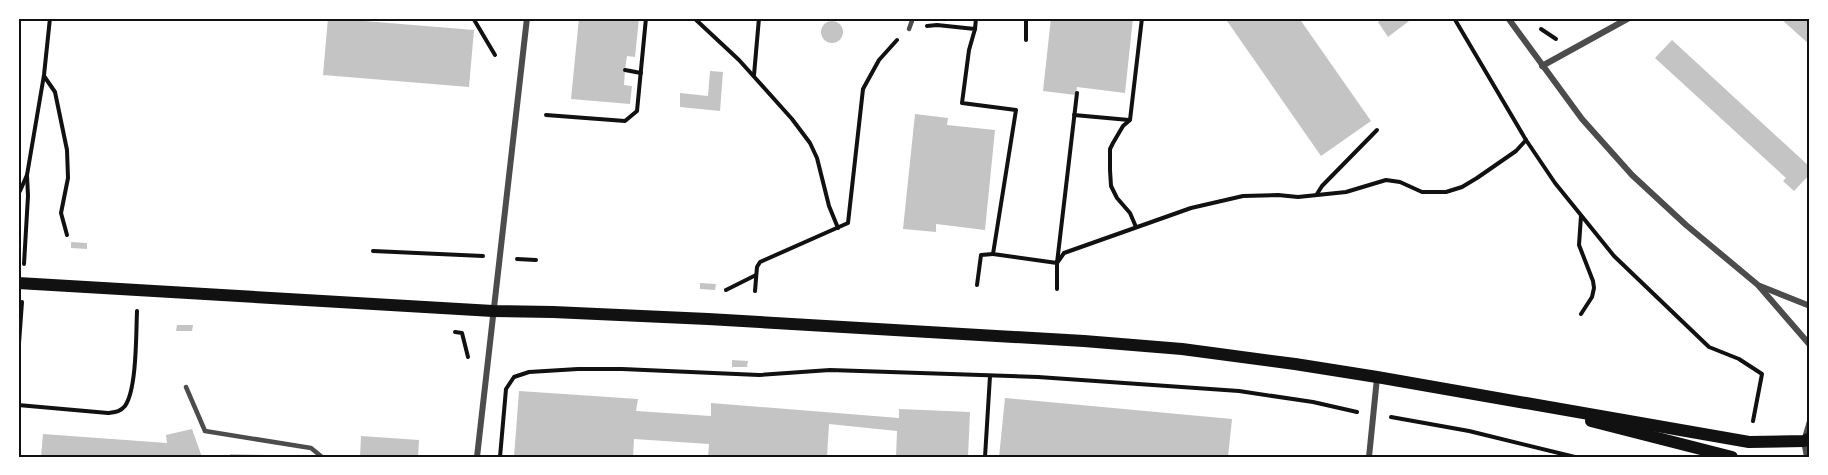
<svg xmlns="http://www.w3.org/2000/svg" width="1828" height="475" font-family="Barlow,sans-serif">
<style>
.building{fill:#c4c4c4}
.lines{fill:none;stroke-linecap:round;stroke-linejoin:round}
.path{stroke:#111;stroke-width:4}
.service{stroke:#4c4c4c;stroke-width:4.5}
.minor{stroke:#4c4c4c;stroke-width:6}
.secondary{stroke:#111;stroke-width:12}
.neatline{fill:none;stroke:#111;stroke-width:2}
</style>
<rect width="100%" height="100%" fill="#fff"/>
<!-- building -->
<g class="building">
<path d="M 328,18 L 474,30 L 469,87 L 323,75 Z"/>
<path d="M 579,18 L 639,18 L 635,57 L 627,56 L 625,70 L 624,85 L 632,86 L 630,104 L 571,99 Z"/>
<path d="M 1051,18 L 1133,18 L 1125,93 L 1077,87 L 1076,95 L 1043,91 Z"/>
<path d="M 1225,18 L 1299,18 L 1371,121 L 1321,156 Z"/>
<path d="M 1383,18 L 1413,18 L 1388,37 L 1378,22 Z"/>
<path d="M 1780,18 L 1810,18 L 1810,45 Z"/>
<circle cx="832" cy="32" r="11"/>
<path d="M 1672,40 L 1810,167 L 1810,174 L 1794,191 L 1783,181 L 1786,178 L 1655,58 Z"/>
<path d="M 710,71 L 723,72 L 720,111 L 680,107 L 680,93 L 708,96 Z"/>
<path d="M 915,114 L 948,118 L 947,125 L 995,130 L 985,230 L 936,224 L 936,232 L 903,229 Z"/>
<path d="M 71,242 L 87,243 L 87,249 L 71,248 Z"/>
<path d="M 700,283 L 716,284 L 715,290 L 700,289 Z"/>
<path d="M 177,325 L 193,325 L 192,331 L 176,331 Z"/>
<path d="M 732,360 L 748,361 L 747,367 L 732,367 Z"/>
<path d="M 519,391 L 638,399 L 636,411 L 711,416 L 711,403 L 899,418 L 899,409 L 970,412 L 968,457 L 896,457 L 897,431 L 829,424 L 827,457 L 708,457 L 709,444 L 634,439 L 633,457 L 514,457 Z"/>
<path d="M 1005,398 L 1232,419 L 1228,457 L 999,457 Z"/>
<path d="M 192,429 L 202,457 L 41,457 L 43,434 L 167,443 L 166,435 Z"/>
<path d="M 361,436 L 419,440 L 418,457 L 360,457 Z"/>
<path d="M 230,454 L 267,455 L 267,457 L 230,457 Z"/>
</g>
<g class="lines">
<!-- path -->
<g class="path">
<path d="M 473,18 L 495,55"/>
<path d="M 694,18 L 739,60 L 792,119 L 810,143 L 817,158 L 829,206 L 838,228"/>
<path d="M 1454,18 L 1526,140 L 1555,183 L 1614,256 L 1709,347 L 1739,359 L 1762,374 L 1753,421"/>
<path d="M 927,26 L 937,25 L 975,29 L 969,50 L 962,103 L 1016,110 L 993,254 L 1057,263 L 1077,93"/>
<path d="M 975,29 L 976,18"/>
<path d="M 1541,29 L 1556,39"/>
<path d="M 1026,40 L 1026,18"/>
<path d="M 625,70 L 641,73"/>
<path d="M 754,75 L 759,18"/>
<path d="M 44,76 L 55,92 L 67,150 L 68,178 L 61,213 L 67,235"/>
<path d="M 546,115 L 625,121 L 637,111 L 646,18"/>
<path d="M 1074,115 L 1129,120"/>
<path d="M 20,191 L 27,175"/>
<path d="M 1317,194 L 1322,186 L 1377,130"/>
<path d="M 1581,216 L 1579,245 L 1593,281 L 1594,288 L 1592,297 L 1581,314"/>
<path d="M 1136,227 L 1130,213 L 1117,198 L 1111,186 L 1110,170 L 1110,149 L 1113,143 L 1123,126 L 1130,120 L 1142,18"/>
<path d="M 373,251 L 483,256"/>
<path d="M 517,259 L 536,260"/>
<path d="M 24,264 L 28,196 L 27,175 L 44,75 L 50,18"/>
<path d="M 977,285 L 981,255 L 993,254"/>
<path d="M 1057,289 L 1057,263 L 1064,253 L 1191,208 L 1243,196 L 1278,195 L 1298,197 L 1346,192 L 1386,180 L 1400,182 L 1422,192 L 1446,192 L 1462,187 L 1477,178 L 1516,151 L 1526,140"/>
<path d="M 726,290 L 756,275"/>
<path d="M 755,291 L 757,267 L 760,262 L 848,223 L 863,89 L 879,60 L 897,40"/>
<path d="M 455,332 L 462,333 L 468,357"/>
<path d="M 18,357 L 22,302"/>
<path d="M 18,405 L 108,413 C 115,412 120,412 125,406 C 137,389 136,333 137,311"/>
<path d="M 1391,417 L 1469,431 L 1575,457"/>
<path d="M 500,457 L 506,389 L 514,377 L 529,372 L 578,369 L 622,369 L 759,375 L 830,370 L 1038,377 L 1239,391 L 1313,402 L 1357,412"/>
<path d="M 985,457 L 990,376"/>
</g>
<!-- service -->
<g class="service">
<path d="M 909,29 L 913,18"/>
<path d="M 186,387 L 205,431 L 311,448 L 322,457"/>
</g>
<!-- minor -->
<g class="minor">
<path d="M 1508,18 L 1582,119 L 1632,175 L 1686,225 L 1758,285 L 1810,345"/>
<path d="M 1542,66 L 1629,18"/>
<path d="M 1760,286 L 1810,306"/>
<path d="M 477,457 L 527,18"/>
<path d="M 1369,457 L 1377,378"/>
<path d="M 1807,457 L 1804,441 L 1810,421"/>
</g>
<!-- secondary -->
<g class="secondary">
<path d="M 18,283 L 493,311 L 553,312 L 708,319 L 1084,341 L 1182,349 L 1295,364 L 1377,377 L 1749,442 L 1804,441 L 1810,438"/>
<path d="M 1591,421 L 1732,457"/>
</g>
</g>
<!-- border -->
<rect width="1828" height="475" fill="none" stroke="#ffffff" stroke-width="39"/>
<rect x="20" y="20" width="1788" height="436" class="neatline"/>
</svg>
